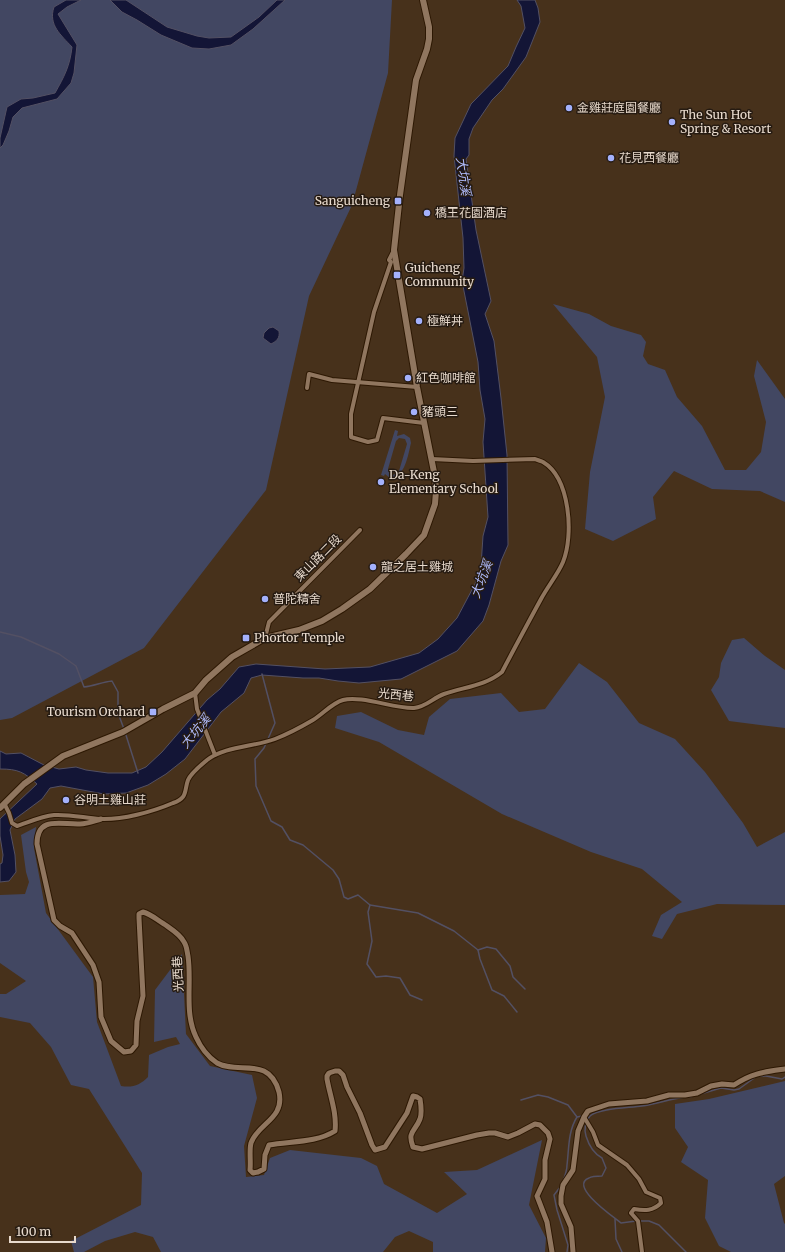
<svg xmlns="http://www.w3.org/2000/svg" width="785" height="1252" font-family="Merriweather,'Noto Sans TC',serif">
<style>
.green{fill:#424762;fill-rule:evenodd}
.water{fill:#131536;stroke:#535063}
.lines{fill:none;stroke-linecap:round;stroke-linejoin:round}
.stream{stroke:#535063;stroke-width:1.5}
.minor-casing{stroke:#2d1803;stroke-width:6}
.tertiary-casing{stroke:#2d1803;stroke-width:7}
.secondary-casing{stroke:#2d1803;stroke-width:8}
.minor{stroke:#90765f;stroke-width:4}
.tertiary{stroke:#90765f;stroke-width:5}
.secondary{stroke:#90765f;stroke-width:6}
.poi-dot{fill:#a4b1fc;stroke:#261b12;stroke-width:1.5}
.labels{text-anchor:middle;stroke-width:3;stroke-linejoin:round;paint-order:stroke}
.poi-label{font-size:12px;fill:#e8dacd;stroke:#261b12;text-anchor:start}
.street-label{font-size:12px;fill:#e8dacd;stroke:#261b12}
.water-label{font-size:13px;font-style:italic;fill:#afbbfc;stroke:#261b12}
</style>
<rect width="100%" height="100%" fill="#47311b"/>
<!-- green -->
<g class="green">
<path d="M 0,0 L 392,0 L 388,73 L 352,205 L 309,296 L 266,490 L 144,648 L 12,718 L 0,720 Z"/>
<path d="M 553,304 L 589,314 L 611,326 L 641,335 L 646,342 L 643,356 L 648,364 L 665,370 L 677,397 L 702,426 L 725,470 L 746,470 L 761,452 L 766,422 L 754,376 L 757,360 L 785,399 L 785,502 L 760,491 L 712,489 L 674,471 L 653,497 L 656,519 L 613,541 L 585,529 L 590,472 L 605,397 L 597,357 Z"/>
<path d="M 395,430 L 398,431 L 397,436 L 404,434 L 410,438 L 411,443 C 408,455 405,478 390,478 L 385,474 L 384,476 L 381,475 ZM 399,438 L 405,439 L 407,444 L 399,471 L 393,475 L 389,473 L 388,469 L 396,441 Z"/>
<path d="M 744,638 L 765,656 L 785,670 L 785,728 L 729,721 L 711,690 L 719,677 L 721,663 L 732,640 Z"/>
<path d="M 579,663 L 607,682 L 639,723 L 675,739 L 705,772 L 743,823 L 757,847 L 785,832 L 785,905 L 717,904 L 677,914 L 662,939 L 652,936 L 661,915 L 682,902 L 642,869 L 591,852 L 502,814 L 379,742 L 335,728 L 337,716 L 361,712 L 398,730 L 424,735 L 429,717 L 450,699 L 501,693 L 519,712 L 545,709 Z"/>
<path d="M 36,827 L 34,848 L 46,913 L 93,977 L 97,1022 L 121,1086 C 133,1088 140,1085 148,1077 L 149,1055 L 168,1047 L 180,1044 L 176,1037 L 154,1042 L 155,990 L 182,954 L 186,1034 L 210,1066 L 252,1075 L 257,1098 L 244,1146 L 246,1177 L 264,1175 L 270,1158 L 290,1150 L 361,1158 L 377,1166 L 384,1184 L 437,1213 L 467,1194 L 444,1172 L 477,1170 L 542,1140 L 529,1205 L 546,1238 L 545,1252 L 433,1252 L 433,1242 L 409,1231 L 395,1237 L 383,1252 L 161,1252 L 153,1237 L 135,1232 L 105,1241 L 84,1252 L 74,1252 L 71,1241 L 141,1205 L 142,1173 L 89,1089 L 71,1085 L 51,1047 L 30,1023 L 0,1017 L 0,994 L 6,994 L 26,981 L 0,963 L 0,895 L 25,894 L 29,882 L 26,872 L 21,835 Z"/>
<path d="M 785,1081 L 785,1176 L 774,1184 L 784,1223 L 785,1224 L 785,1252 L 731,1252 L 719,1246 L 705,1218 L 708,1180 L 681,1162 L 688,1147 L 675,1128 L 675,1104 L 709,1099 Z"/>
</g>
<!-- water -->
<g class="water">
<path d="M 66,0 L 81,0 L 67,7 L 58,14 L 77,45 L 74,73 L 71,83 L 57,99 L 22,108 L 13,117 L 9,131 L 3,145 L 0,148 L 0,138 L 7,107 L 21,99 L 33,98 L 55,93 C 64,77 70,66 72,47 C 61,35 48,25 54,7 Z"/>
<path d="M 110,0 L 126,0 L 167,27 L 197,36 L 209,38 L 231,37 L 259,17 L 277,0 L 285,0 L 253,29 L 231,45 L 209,49 L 192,48 L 161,35 L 137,20 L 122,12 Z"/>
<path d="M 517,0 L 535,0 L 538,8 L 540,22 L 526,57 L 503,89 L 492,100 L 473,128 L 469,139 L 469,155 L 466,159 L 476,230 L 491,301 L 485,314 L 494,341 L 501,398 L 507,455 L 508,545 L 501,561 L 489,605 L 483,621 L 457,651 L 401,679 L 359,683 L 338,681 L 319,678 L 303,678 L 262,675 L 251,678 L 244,693 L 221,712 L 185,759 L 166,774 L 148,785 L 126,793 L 104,794 L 61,786 L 50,788 L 42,799 L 15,819 L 10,830 L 15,855 L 16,872 L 9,881 L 0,882 L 0,864 L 2,863 L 3,855 L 0,836 L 0,819 L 37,784 C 24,772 18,769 0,769 L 0,751 L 6,754 L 21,753 L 44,765 L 59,769 L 76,767 L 86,770 L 108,773 L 132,773 L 146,767 L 162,752 L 207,700 L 220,689 L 239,667 L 256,664 L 325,669 L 370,667 L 419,653 L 438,639 L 457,618 L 475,584 L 481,566 L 483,536 L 488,517 L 483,442 L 485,419 L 480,390 L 478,362 L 462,281 L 464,268 L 463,238 L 454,156 L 455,138 L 471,104 L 508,66 L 516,47 L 525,28 L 521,6 Z"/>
<path d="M 273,327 L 279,331 C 280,338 277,341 271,344 L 263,338 L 264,333 L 269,328 Z"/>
</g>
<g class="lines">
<!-- stream -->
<g class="stream">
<path d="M 0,632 L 21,637 L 59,654 L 76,666 L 84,687 C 94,686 102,682 112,681 L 118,692 L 118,713 L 124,729"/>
<path d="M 262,674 L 275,723 L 264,748 L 255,759 L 256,786 L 271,821 L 282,827 L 290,840 L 303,845 L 333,870 L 339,879 L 344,897 L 348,899 L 358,895 L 370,905 L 418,913 L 454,931 L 478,950 L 480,959 L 492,990 L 504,996 L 517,1012"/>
<path d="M 125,732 L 138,773"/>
<path d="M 370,905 L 368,912 L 372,941 L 367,964 L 376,977 L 386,976 L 400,978 L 410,995 L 422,1000"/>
<path d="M 478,950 L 487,947 L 496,949 L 510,966 L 513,977 L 525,989"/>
<path d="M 690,1097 L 721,1088 L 734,1090 L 739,1089 L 757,1076 L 766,1076 L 782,1079 L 785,1077"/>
<path d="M 521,1100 L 538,1095 L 548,1097 L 568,1105 L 577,1117"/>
<path d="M 563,1181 C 565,1176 567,1171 567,1165 C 569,1149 568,1131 577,1117 L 582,1116"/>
<path d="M 561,1186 L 554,1195 L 557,1210 L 568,1245 L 567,1252"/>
<path d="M 615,1219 L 616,1239 L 622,1252"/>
<path d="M 636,1221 L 621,1223 C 615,1218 568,1186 589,1178 C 592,1176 598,1176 602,1176 L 606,1168 L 602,1158 C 593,1153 589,1146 586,1136 C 584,1130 585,1121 590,1116 C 599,1108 630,1108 642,1106 C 656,1104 670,1099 685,1097"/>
<path d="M 640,1221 L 649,1221 L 659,1225 L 686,1252"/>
</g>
<!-- minor casing -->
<g class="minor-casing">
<g id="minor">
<path d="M 394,250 L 389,260 L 391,262 L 374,312 L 351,414 L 351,437 L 368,442 L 377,440 L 383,418 L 424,423"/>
<path d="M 307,388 L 309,374 L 332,380 L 417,387"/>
<path d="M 265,638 L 269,622 L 360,530"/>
<path d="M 195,693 L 197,709 L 215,755"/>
<path d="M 5,805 L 9,813 L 12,823 L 17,826 C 29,822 42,816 54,815 C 69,814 85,818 100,819 C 122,820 152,812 173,803 C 188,798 184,791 188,780 C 191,773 201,765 207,760 C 225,746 254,747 275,739 C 288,734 301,727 313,720 C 323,714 332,703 343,700 C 361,695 395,709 414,708 C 426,707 433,698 444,694 C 464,687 485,686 502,672 C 515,647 528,623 541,599 C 548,586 558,574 563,562 C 574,535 570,478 543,462 C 541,461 537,460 535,459 L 473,461 L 432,459"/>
<path d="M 584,1117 L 593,1132 L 598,1145 L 627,1165 L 639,1179 L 646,1192 L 660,1198 L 661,1203 C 653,1211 645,1211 634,1209 L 631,1213 L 638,1221 L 642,1252"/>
</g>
</g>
<!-- tertiary casing -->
<g class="tertiary-casing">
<g id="tertiary">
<path d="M 101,819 C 94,821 87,824 80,824 C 62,825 37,815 37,844 L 54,920 L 60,926 L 72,933 L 93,965 L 99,982 L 101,1017 L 111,1041 L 124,1052 L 131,1051 L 136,1045 L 137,1021 L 143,996 L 139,918 L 139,914 L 143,912 C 151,914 157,920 164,924 C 171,929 180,934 184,942 C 187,946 187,952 188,956 C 192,983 184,1012 196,1037 C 200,1046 208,1057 217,1063 C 238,1075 269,1055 279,1092 C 285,1119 258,1123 251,1143 C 249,1150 251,1162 250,1170 L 253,1173 L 258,1172 L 264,1169 L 265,1155 L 269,1145 C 290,1141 316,1143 335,1131 C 337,1113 330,1096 327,1079 L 327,1076 L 329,1073 L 335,1071 L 339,1071 L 343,1075 L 347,1087 L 360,1113 L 372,1145 L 375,1150 L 385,1147 L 407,1113 L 413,1096 L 417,1097 L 420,1099 C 421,1105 422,1113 420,1119 C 415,1132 407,1131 413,1147 L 422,1149 L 477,1135 L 489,1133 L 495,1133 L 508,1137 L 518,1133 L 535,1124 L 540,1125 L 548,1133 L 550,1139 L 545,1160 L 545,1179 L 537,1196 L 547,1222 L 552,1252"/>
<path d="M 573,1252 L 571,1227 L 561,1204 L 561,1196 L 563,1185 L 573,1170 L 578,1131 L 584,1117 L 588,1111 L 609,1104 L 647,1101 L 669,1095 L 685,1095 L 697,1093 L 711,1086 L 722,1084 L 734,1085 C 752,1073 764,1072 785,1069"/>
</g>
</g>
<!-- secondary casing -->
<g class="secondary-casing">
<path id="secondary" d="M 0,808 L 24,784 L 63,756 L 123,732 L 163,709 L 195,693 L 206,680 L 232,657 L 265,638 L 299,630 L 322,621 L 342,609 L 370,589 L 406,554 L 424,535 L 435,504 L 436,491 L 435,477 L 417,387 L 394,250 L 400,195 L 416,80 L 427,49 L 429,39 L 429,27 L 423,0"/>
</g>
<!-- minor -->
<use href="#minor" class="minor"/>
<!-- tertiary -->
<use href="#tertiary" class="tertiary"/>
<!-- secondary -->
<use href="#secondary" class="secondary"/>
</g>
<!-- markers -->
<g class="poi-dot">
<circle cx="569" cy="108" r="4"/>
<circle cx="672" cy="122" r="4"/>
<circle cx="611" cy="158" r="4"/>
<rect x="394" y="197" width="8" height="8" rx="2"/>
<circle cx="427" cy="213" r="4"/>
<rect x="393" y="271" width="8" height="8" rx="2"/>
<circle cx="419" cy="321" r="4"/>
<circle cx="408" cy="378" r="4"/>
<circle cx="414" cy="412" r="4"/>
<circle cx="381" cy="482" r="4"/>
<circle cx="373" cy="567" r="4"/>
<circle cx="265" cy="599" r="4"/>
<rect x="242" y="634" width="8" height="8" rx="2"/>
<rect x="149" y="708" width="8" height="8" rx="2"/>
<circle cx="66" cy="800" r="4"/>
</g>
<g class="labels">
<!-- poi labels -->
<g class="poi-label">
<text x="577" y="112">金雞莊庭園餐廳</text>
<text x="680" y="119">The Sun Hot<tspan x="680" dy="14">Spring &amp; Resort</tspan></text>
<text x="619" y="162">花見西餐廳</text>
<text x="390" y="205" text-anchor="end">Sanguicheng</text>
<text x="435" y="217">橋王花園酒店</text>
<text x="405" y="272">Guicheng<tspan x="405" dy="14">Community</tspan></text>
<text x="427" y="325">極鮮丼</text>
<text x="416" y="382">紅色咖啡館</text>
<text x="422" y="416">豬頭三</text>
<text x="389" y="479">Da-Keng<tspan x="389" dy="14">Elementary School</tspan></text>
<text x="381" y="571">龍之居土雞城</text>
<text x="273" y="603">普陀精舍</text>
<text x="254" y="642">Phortor Temple</text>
<text x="145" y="716" text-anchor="end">Tourism Orchard</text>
<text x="74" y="804">谷明土雞山莊</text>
</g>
<!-- street labels -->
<g class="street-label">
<text transform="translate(318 558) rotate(-45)" y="4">東山路二段</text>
<text transform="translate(396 695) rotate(6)" y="4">光西巷</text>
<text transform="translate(178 974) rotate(-93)" y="4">光西巷</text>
</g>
<!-- water labels -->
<g class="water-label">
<text transform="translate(464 176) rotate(82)" y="5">大坑溪</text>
<text transform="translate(481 579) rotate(-69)" y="5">大坑溪</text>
<text transform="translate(195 731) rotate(-50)" y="5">大坑溪</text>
</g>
</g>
<!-- scale -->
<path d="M10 1236v6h65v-6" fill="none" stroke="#e8dacd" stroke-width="2"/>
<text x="16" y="1236" font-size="12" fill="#e8dacd" stroke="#261b12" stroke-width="3" paint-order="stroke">100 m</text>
</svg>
